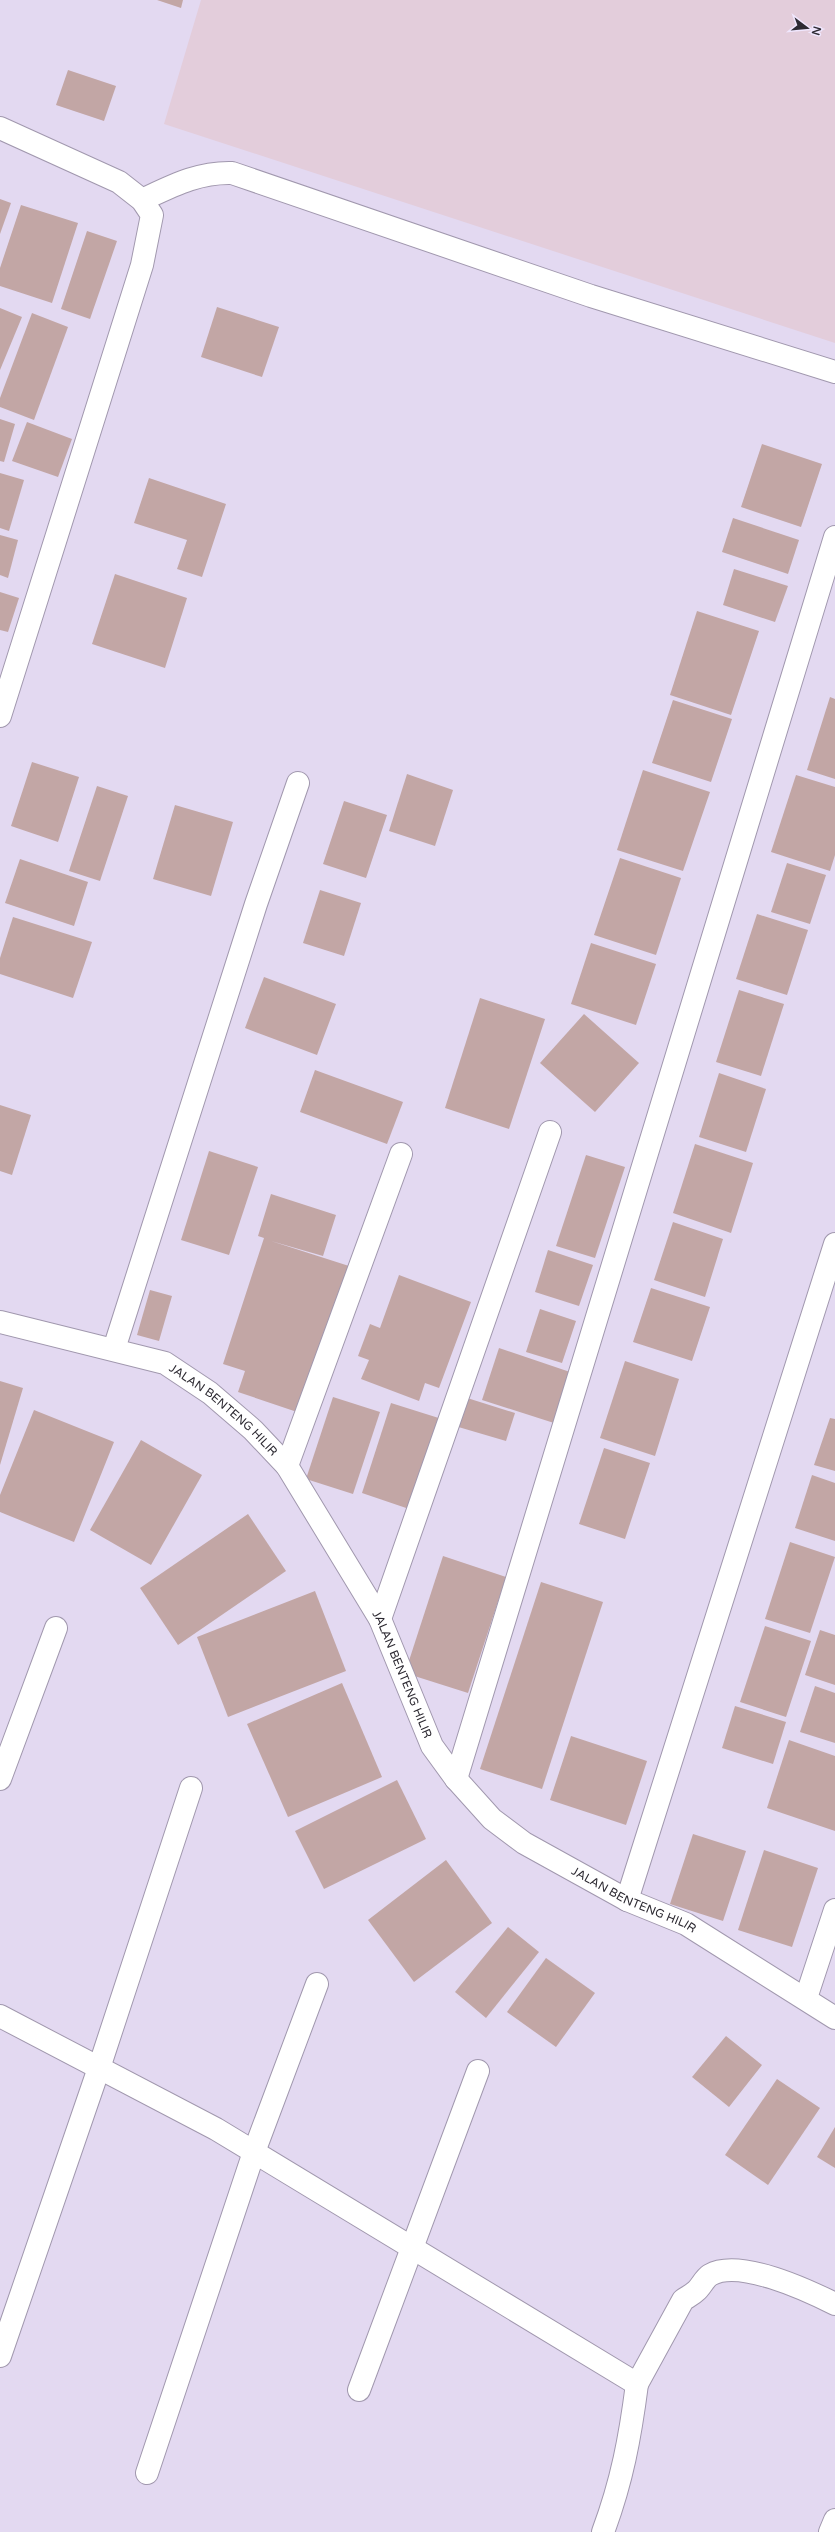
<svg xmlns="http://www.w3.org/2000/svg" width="835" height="2532" font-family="'Varela Round',sans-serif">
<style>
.industrial{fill:#e3cddb}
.building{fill:#c2a6a5}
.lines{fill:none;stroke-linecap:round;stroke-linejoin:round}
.minor-casing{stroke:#a198ae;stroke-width:24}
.minor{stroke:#fff;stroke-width:22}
.labels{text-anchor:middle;stroke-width:4;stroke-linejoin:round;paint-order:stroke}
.street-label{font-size:12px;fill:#2d2a32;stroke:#f0e7fe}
</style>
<rect width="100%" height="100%" fill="#e3d9f1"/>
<!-- industrial -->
<path class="industrial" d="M 201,0 L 835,0 L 835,343 L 164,124 Z"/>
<!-- building -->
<g class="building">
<path d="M 157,0 L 183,0 L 181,8 Z"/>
<path d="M 68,70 L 116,86 L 104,121 L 56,105 Z"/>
<path d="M 0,199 L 11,203 L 0,234 Z"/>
<path d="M 21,205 L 78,223 L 52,303 L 0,286 L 0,268 Z"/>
<path d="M 87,231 L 117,241 L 90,319 L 61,309 Z"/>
<path d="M 217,307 L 279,327 L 262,377 L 201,357 Z"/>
<path d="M 0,308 L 22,317 L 0,370 Z"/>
<path d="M 32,313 L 68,327 L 34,420 L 0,407 L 0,398 Z"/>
<path d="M 0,419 L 15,424 L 4,462 L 0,461 Z"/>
<path d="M 27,422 L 72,439 L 58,477 L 12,461 Z"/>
<path d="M 762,444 L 822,464 L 801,527 L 741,507 Z"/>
<path d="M 0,473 L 24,480 L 9,531 L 0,528 Z"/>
<path d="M 149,478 L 226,504 L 202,577 L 177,569 L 187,540 L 134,523 Z"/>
<path d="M 733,518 L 799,540 L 788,574 L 722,552 Z"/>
<path d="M 0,535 L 18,540 L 8,578 L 0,575 Z"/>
<path d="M 734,569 L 788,586 L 775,622 L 723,605 Z"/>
<path d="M 115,574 L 187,598 L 165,668 L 92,644 Z"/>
<path d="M 0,592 L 19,598 L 8,632 L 0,630 Z"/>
<path d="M 697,611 L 759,631 L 731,715 L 670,695 Z"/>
<path d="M 830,697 L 835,699 L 835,779 L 807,770 Z"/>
<path d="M 673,700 L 732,719 L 711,782 L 652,763 Z"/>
<path d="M 32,762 L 79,777 L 58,842 L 11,826 Z"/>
<path d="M 643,770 L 710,792 L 683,871 L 617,850 Z"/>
<path d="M 407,774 L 453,790 L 435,846 L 389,831 Z"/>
<path d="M 796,775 L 835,787 L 835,855 L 830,871 L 771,852 Z"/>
<path d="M 97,786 L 128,796 L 100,881 L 69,871 Z"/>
<path d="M 344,801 L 387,815 L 366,878 L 323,864 Z"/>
<path d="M 175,805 L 233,822 L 211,896 L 153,879 Z"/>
<path d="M 620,858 L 681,878 L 656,955 L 594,935 Z"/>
<path d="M 20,859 L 88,882 L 74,926 L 5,903 Z"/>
<path d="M 787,863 L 826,875 L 810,924 L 771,912 Z"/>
<path d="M 320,890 L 361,903 L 344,956 L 303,943 Z"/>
<path d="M 757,914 L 808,930 L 787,995 L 736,979 Z"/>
<path d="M 13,917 L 92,942 L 73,998 L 0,974 L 0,958 Z"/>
<path d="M 591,943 L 656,964 L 636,1025 L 571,1004 Z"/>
<path d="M 264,977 L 336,1004 L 317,1055 L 245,1028 Z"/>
<path d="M 739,990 L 784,1004 L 761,1076 L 716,1062 Z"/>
<path d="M 480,998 L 545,1019 L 509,1129 L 445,1108 Z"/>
<path d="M 584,1014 L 639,1063 L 595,1112 L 540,1063 Z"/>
<path d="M 315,1070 L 403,1102 L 387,1144 L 300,1112 Z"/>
<path d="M 719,1073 L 766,1089 L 746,1152 L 699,1137 Z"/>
<path d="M 0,1105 L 31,1115 L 12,1175 L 0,1171 Z"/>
<path d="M 695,1144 L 753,1163 L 731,1233 L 673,1213 Z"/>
<path d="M 209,1151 L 258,1167 L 229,1255 L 181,1240 Z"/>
<path d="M 586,1155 L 625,1167 L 595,1258 L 556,1246 Z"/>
<path d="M 271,1194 L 336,1215 L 323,1256 L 271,1241 L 349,1266 L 300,1413 L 238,1392 L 245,1371 L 223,1364 L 264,1238 L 258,1236 Z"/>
<path d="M 673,1222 L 723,1239 L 705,1297 L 654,1280 Z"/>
<path d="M 548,1250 L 593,1265 L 579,1306 L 535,1292 Z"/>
<path d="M 399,1275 L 471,1302 L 439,1388 L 425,1383 L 419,1401 L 361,1379 L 369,1360 L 358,1356 L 370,1324 L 380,1328 Z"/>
<path d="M 651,1288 L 710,1307 L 692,1361 L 633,1342 Z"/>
<path d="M 150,1290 L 172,1296 L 159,1341 L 137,1335 Z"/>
<path d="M 540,1309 L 576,1321 L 562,1363 L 526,1352 Z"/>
<path d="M 499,1348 L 570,1372 L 554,1423 L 482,1400 Z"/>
<path d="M 625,1361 L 679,1379 L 655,1456 L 600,1438 Z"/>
<path d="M 0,1381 L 23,1388 L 0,1465 Z"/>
<path d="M 333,1397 L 380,1412 L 353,1494 L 306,1479 Z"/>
<path d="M 464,1397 L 515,1413 L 506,1441 L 455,1426 Z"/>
<path d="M 391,1403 L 445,1420 L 415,1511 L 362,1493 Z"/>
<path d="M 34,1410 L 114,1442 L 74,1542 L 0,1512 L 0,1495 Z"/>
<path d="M 830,1418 L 835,1419 L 835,1471 L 814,1465 Z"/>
<path d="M 141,1440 L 202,1475 L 151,1565 L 90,1530 Z"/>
<path d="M 604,1448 L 650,1463 L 625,1539 L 579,1524 Z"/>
<path d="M 812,1475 L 835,1483 L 835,1541 L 795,1528 Z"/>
<path d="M 248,1514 L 286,1571 L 178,1645 L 140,1588 Z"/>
<path d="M 790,1542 L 835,1557 L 810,1633 L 765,1619 Z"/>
<path d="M 443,1556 L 506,1577 L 468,1693 L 405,1673 Z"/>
<path d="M 541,1582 L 603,1602 L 542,1789 L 480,1769 Z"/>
<path d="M 315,1591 L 346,1671 L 228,1717 L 197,1637 Z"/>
<path d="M 765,1626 L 811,1641 L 786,1717 L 740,1702 Z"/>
<path d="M 820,1630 L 835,1635 L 835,1685 L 805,1675 Z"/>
<path d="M 342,1683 L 382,1777 L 288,1817 L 247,1724 Z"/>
<path d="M 815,1686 L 835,1693 L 835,1743 L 800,1732 Z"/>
<path d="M 735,1706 L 786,1722 L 773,1764 L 722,1748 Z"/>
<path d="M 571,1736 L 647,1761 L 626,1825 L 550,1800 Z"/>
<path d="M 789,1740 L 835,1756 L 835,1831 L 767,1808 Z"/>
<path d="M 397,1780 L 426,1839 L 324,1889 L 295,1831 Z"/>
<path d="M 693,1834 L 746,1851 L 723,1921 L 670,1904 Z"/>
<path d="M 764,1850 L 818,1868 L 792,1947 L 738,1930 Z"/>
<path d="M 446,1860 L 492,1923 L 414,1982 L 368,1920 Z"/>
<path d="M 508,1927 L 539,1952 L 486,2018 L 455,1992 Z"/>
<path d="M 546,1958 L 595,1993 L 556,2047 L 507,2012 Z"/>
<path d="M 726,2036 L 762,2065 L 729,2107 L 692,2077 Z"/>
<path d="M 777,2079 L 820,2108 L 768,2185 L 725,2155 Z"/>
<path d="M 835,2127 L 835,2168 L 817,2157 Z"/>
</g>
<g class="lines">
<!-- minor casing -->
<g class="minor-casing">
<g id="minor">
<path d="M 0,128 L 119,182 L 142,200 L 152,215 L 142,265 L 0,716"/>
<path d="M 142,200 C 172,186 198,172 232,173 L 591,296 L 835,372"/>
<path id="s1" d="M 0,1322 L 165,1363 L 210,1393 L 253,1430 L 287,1466 L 380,1619 L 432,1746 L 456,1779 L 492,1819 L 524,1843 L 627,1900 L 686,1924 L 835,2018"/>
<path d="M 114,1349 L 256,904 L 298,783"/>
<path d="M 287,1466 L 401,1154"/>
<path d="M 380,1619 L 550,1132"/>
<path d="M 0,1779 L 56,1628"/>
<path d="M 456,1779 L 835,537"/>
<path d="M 627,1900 L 835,1244"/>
<path d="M 806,1998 L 835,1910"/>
<path d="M 0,2016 L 216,2129 L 637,2384 C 630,2438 622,2481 603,2532"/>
<path d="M 0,2356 L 99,2068 L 191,1788"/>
<path d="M 637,2384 L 683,2300 C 687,2297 692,2295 696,2291 C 701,2287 704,2279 710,2275 C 739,2258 807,2290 835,2304"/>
<path d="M 359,2390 L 478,2071"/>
<path d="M 147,2473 L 254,2152 L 317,1984"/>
<path d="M 830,2532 L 835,2520"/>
</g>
</g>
<!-- minor -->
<use href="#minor" class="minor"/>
</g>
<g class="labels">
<!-- street labels -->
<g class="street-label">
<text dy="4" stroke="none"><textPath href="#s1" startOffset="245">JALAN BENTENG HILIR</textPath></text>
<text dy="4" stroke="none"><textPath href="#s1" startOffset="569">JALAN BENTENG HILIR</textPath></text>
<text dy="4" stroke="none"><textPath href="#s1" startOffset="905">JALAN BENTENG HILIR</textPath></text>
</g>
</g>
<!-- north arrow -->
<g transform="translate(807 28) rotate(106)" stroke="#f0e7fe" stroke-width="3" paint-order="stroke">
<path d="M0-3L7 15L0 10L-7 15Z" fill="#2d2a32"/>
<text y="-6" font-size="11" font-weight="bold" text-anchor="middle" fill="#2d2a32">N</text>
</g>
</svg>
